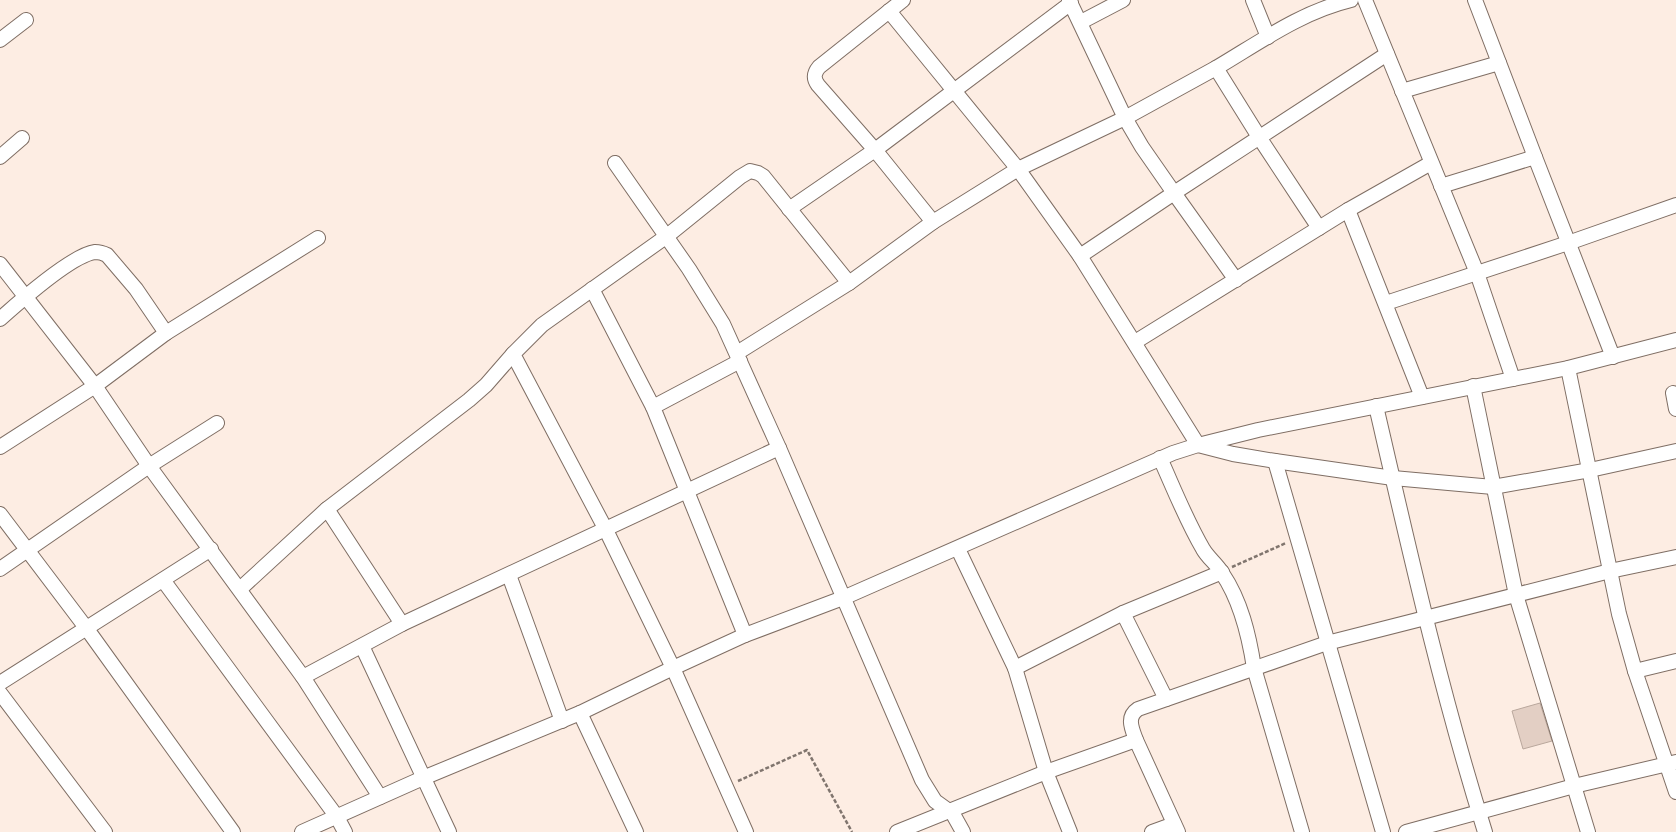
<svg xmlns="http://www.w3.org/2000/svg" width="1676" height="832" font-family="Karla,sans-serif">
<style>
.building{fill:#e3cfc4;stroke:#b9a79c}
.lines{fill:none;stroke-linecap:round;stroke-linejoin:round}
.minor-casing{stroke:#7f6e64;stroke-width:16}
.path{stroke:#80756e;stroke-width:2.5;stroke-dasharray:4 2;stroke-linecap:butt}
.minor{stroke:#fff;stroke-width:14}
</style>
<rect width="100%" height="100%" fill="#fdede3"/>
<!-- building -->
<path class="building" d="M 1540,703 L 1552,741 L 1523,749 L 1512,711 Z"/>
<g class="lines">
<!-- minor casing -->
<g class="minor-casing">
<g id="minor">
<path d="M 903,0 L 819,67 C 814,73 813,78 818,85 L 875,150 L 933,222"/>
<path d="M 1069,0 L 1125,118 L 1142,147 L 1174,193 L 1387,54"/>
<path d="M 1253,0 L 1268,37"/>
<path d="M 1365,0 L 1477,273 L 1513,379"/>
<path d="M 1475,0 L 1535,157 L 1613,357"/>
<path d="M 889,11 L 1018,169 L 1080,256 L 1198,445 L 1233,454 L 1275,461 L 1393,478 L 1493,487 L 1590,470 L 1676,451"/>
<path d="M 1081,22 L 1123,0"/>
<path d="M 0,40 L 26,20"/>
<path d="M 1216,68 C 1260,42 1301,12 1351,0"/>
<path d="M 1402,91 L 1499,63"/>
<path d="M 0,157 L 22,138"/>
<path d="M 615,163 L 689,269 L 723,324 L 779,448 L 922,780 L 935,801 L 953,814 L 963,832"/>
<path d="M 1441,186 L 1535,157"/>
<path d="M 789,209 L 875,150 L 1071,3"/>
<path d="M 1348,210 L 1422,397"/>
<path d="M 1080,256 L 1174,193 L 1236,280"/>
<path d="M 0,264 L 95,386 L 149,466 L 303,677 L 380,797"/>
<path d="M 592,289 L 653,407"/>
<path d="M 1386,303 L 1568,243 L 1676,205"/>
<path d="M 0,319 C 19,302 72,255 95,252 C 99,252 103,253 107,255 L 136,289 L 166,333 L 318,238"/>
<path d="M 1135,342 L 1348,210 L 1431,163"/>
<path d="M 737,353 L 849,283 L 933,222 L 1018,169 L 1125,118 L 1216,68 L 1259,137 L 1319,228"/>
<path d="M 740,361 L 653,407 L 745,635"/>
<path d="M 1568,368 L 1619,614 L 1635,671 L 1676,792"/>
<path d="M 1473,386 L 1516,595 L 1588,832"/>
<path d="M 1673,393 L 1676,409"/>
<path d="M 1376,406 C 1409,549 1441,692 1485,832"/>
<path d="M 0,447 L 95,386 L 166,333"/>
<path d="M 1160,458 C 1174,489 1186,520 1203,549 C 1208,558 1217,564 1222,573 C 1241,601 1249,635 1254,668 L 1302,832"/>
<path d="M 1275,461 L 1383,832"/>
<path d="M 327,509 L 402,624"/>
<path d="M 0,514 L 87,629 L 233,832"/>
<path d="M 958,549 L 1015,668 L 1046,772 L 1070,832"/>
<path d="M 0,569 L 149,466 L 217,423"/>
<path d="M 509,575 L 562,721"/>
<path d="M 163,580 L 337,817 L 345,832"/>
<path d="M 240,589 L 327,509 L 469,400 L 486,385 L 513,354"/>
<path d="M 1123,613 L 1166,699"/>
<path d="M 362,646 L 449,832"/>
<path d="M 1015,668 L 1123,613 L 1222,572"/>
<path d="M 1635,671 L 1676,661"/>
<path d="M 303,677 L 402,624 L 779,448"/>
<path d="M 0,683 L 211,549"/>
<path d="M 0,693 L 105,832"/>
<path d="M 580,713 L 636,832"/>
<path d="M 302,832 L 423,778 L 580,713 L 673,668 L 745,635 L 843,598 L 1173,453 L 1198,445 L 1258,430 L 1568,368 L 1676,340"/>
<path d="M 746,832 L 673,668 L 606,530 L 513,354 L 542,325 L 667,236 L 740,177 L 750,171 L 758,173 L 763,176 L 849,283"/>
<path d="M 897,832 L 1046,772 L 1136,740"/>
<path d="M 1152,832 L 1174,824"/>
<path d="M 1178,832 L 1136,740 C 1132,729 1126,717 1138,709 L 1327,643 L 1610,571 L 1676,557"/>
<path d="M 1406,832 L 1574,786 L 1676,762"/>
</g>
</g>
<!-- path -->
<g class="path">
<path d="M 1232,567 L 1286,543"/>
<path d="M 738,781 L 807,750 L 852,832"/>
</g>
<!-- minor -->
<use href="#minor" class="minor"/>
</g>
</svg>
